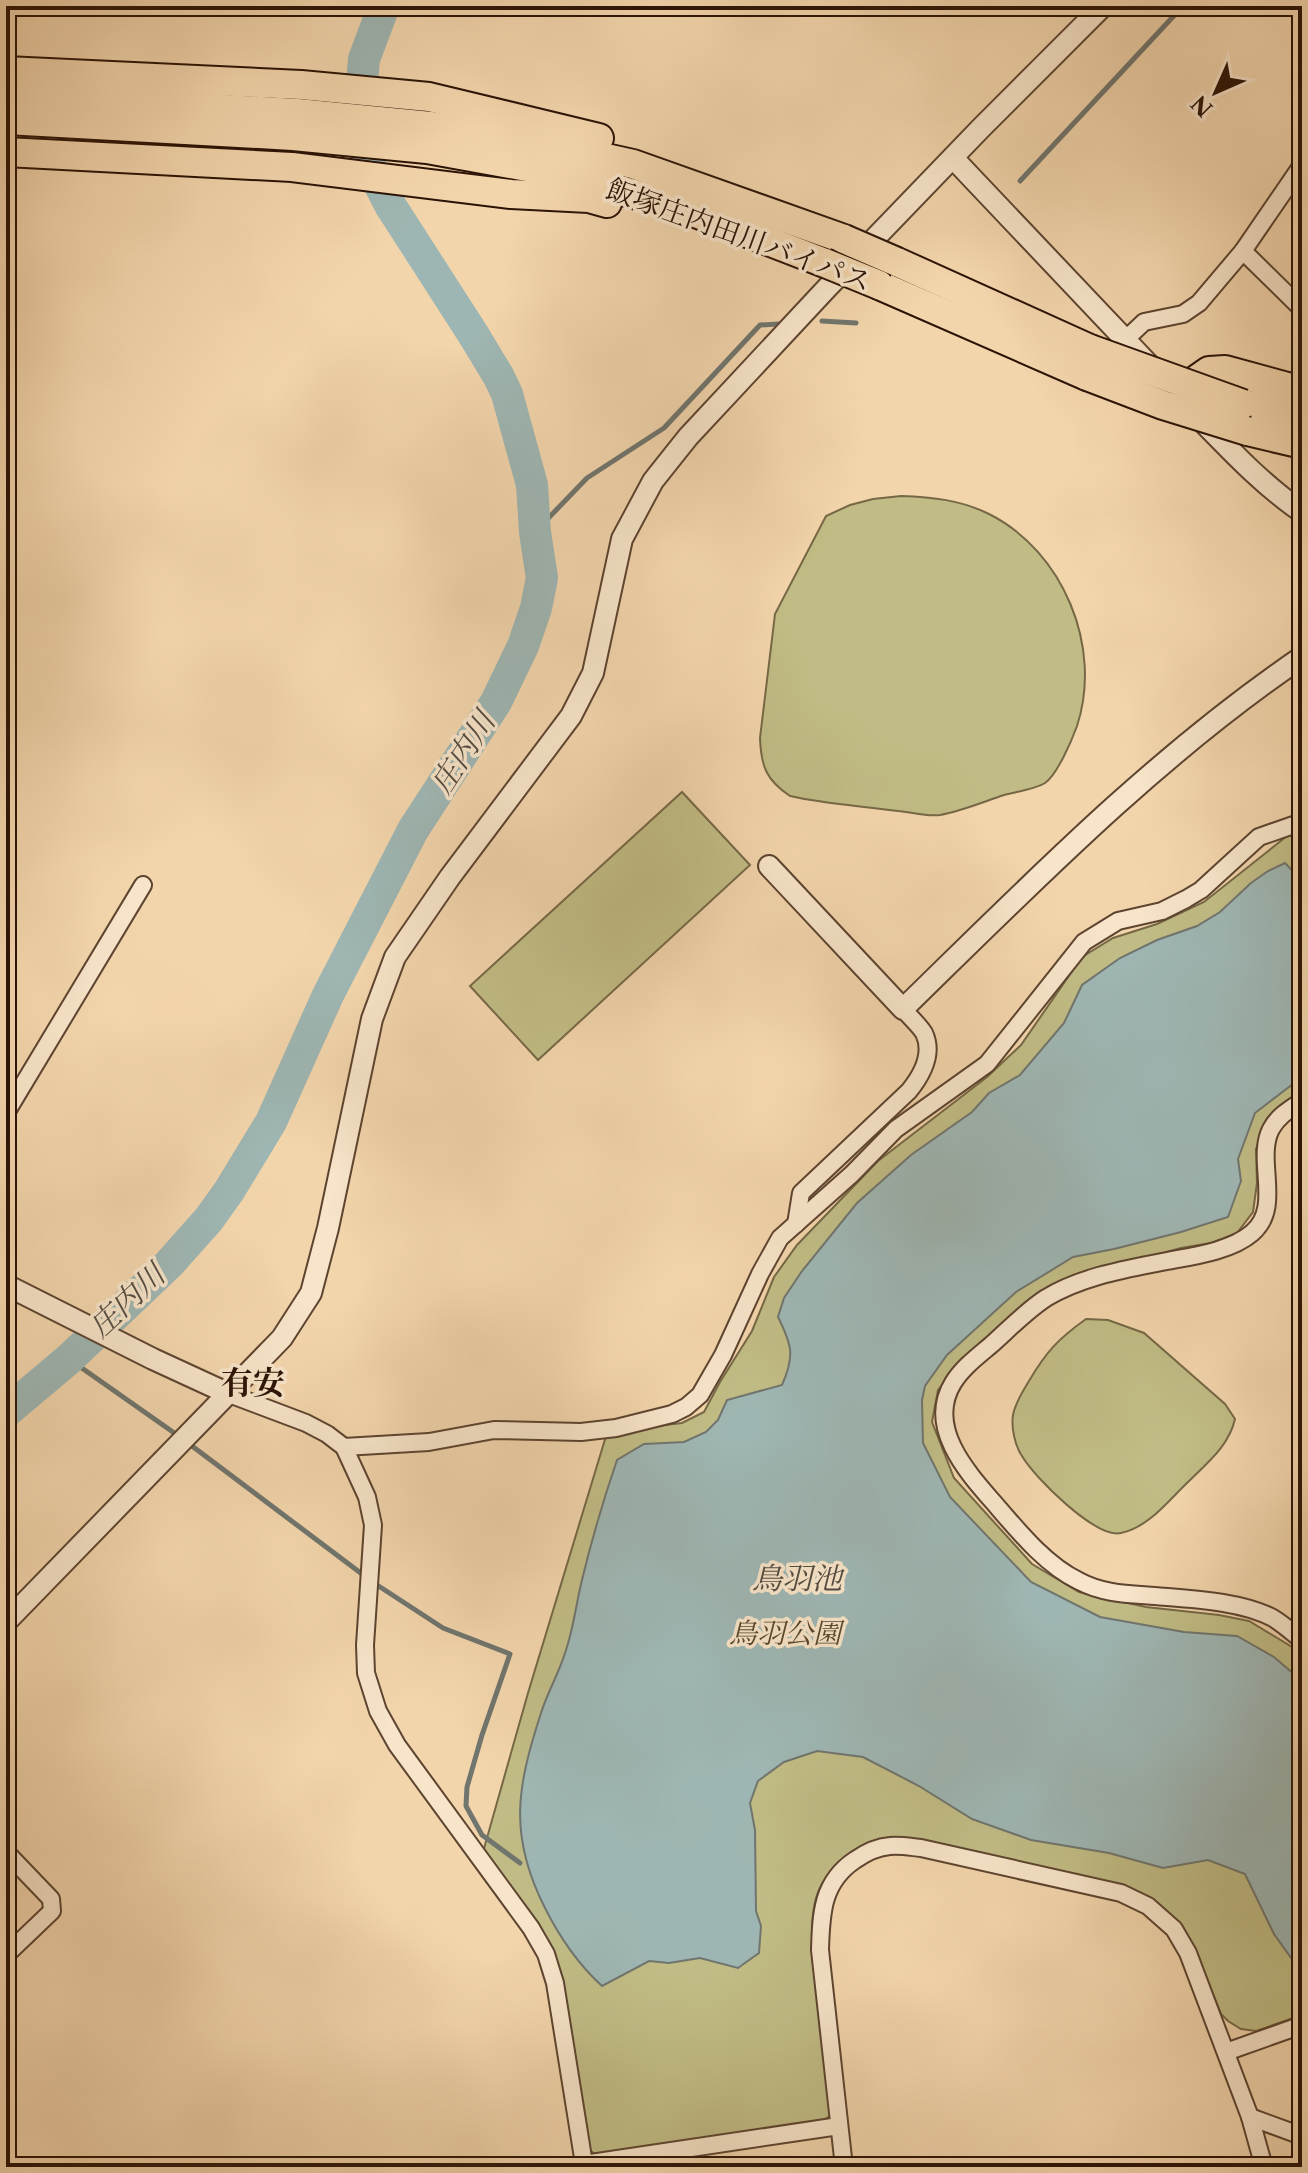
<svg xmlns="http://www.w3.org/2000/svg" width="1308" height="2173" font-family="'Libre Caslon Text','Noto Serif JP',serif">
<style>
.green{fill:#c1bc85;stroke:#766846;stroke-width:2}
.water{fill:#9eb6b3;stroke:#70756e;stroke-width:2}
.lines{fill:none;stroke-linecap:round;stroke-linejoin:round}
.stream{stroke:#70756e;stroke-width:5}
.river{stroke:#9eb6b3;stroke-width:32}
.minor-casing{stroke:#5d4430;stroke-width:20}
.tertiary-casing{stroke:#5d4430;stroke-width:24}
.trunk-casing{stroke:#2b1306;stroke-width:32}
.minor{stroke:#f7e4c9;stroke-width:16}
.tertiary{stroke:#f7e4c9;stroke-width:20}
.trunk{stroke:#f3d5ac;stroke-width:28}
.trunk-bridge-casing{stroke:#2b1306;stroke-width:32;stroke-linecap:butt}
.trunk-bridge{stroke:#f3d5ac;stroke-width:28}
.labels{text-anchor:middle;stroke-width:7;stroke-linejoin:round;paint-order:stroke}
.street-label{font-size:28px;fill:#2b1306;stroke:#f7e4c9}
.park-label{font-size:28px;font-style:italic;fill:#58462c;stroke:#f7e4c9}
.water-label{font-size:30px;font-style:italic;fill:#534c43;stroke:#f7e4c9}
.quarter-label{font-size:32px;font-weight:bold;fill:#2b1306;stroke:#f7e4c9}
</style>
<rect width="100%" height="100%" fill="#f3d5ac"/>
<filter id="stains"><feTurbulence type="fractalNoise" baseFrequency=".0025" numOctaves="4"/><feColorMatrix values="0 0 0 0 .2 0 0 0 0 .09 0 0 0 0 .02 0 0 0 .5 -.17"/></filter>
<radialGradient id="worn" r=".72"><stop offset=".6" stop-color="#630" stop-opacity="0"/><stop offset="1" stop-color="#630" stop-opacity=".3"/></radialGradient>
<!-- green -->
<g class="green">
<path d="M 901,496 C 932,497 961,500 989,514 C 1063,551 1103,647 1077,726 C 1072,740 1057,775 1045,783 C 1036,789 1015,792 1004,795 C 983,802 962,811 940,815 C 927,817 911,812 898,811 C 862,806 825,804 790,796 C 766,780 761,766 760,738 L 775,614 L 826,516 L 850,505 L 873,499 Z"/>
<path d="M 682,792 L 750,865 L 538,1060 L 470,986 Z"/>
<path d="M 1302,833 L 1302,1095 L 1292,1099 L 1268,1119 L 1256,1149 L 1257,1183 L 1253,1212 L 1237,1233 L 1211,1243 L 1181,1248 L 1116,1266 L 1077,1274 L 1037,1295 L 1002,1323 L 959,1366 L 938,1390 L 932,1422 L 954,1478 L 1032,1564 L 1079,1592 L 1146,1607 L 1219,1615 L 1249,1621 L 1302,1653 L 1302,2015 L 1256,2031 L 1241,2029 L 1228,2021 L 1221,2014 L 1202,1968 L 1163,1914 L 1050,1872 L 861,1847 C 821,1875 812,1889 812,1938 L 830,2116 L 815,2125 L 595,2154 L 587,2148 L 562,1988 L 483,1852 L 528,1693 L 606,1436 L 632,1429 L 682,1423 L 704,1412 L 720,1382 L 752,1331 L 774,1277 L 797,1245 L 878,1161 L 987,1077 L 1021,1045 L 1082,957 L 1113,938 L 1157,924 L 1204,902 L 1287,836 Z"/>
<path d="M 1086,1319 L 1108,1320 L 1144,1333 L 1225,1404 L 1235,1419 C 1229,1446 1207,1463 1188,1482 C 1168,1501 1149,1527 1121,1533 C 1096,1539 1034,1477 1022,1456 C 1015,1446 1011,1427 1013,1415 C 1015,1403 1023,1391 1029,1381 C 1046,1352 1058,1339 1086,1319 Z"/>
</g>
<!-- water -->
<path class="water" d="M 1285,863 L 1302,881 L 1302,1077 L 1255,1113 L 1238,1159 L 1241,1181 L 1228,1217 L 1181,1232 L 1114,1249 L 1073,1257 L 1016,1292 L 947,1355 L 925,1386 L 922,1400 L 923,1443 L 950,1497 L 1031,1582 L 1100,1617 L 1184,1632 L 1237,1636 L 1274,1657 L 1302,1681 L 1302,1969 L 1299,1969 L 1274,1934 L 1245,1874 L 1208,1860 L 1163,1868 L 1109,1853 L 1031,1840 L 972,1819 L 919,1786 L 863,1757 L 817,1751 L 784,1762 L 758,1781 L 750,1803 L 755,1830 L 756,1911 L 761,1926 L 759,1953 L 738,1968 L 700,1958 L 669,1963 L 649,1961 L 602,1986 C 579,1965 559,1936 545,1908 C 508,1835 517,1787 541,1713 C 548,1691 560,1671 566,1650 C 573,1629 576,1606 581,1584 C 591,1542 603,1501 617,1460 L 644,1444 L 684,1442 L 706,1432 L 718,1420 L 727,1400 L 782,1385 C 795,1356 792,1345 778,1317 L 784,1298 L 802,1271 L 857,1203 L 911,1155 L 972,1112 L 989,1093 L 1020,1075 L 1064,1023 L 1082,985 L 1120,958 L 1157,940 L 1197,926 L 1220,912 L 1251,883 L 1268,871 Z"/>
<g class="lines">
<!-- stream -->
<g class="stream">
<path d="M 1020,181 L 1183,6"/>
<path d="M 822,321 L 856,323"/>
<path d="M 535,532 L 587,478 L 664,428 L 760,325 L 778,324"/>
<path d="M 69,1359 L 180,1437"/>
<path d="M 188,1443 L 366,1577"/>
<path d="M 374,1583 L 443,1628 L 510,1654 L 482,1735 L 467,1787 L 466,1806 L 482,1835 L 520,1863"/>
</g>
<!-- river -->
<path class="river" d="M 6,1412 L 69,1359 L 169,1264 L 209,1219 L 229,1191 L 271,1122 L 328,995 L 413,830 L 496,702 L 523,646 L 536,608 L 542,578 L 535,532 L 532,485 L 507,394 L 499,377 L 473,334 L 390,205 L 370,166 L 361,140 L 359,119 L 364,59 L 384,6"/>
<!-- minor casing -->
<g class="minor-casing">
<g id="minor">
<path d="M 1243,251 L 1302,309"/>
<path d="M 1125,340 L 1144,322 L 1183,314 L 1199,303 L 1243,251 L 1302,165"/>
<path d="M 1302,1101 C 1290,1109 1278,1116 1271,1129 C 1255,1160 1283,1207 1252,1233 C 1231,1251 1194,1256 1167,1261 C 1127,1269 1082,1276 1046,1298 C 1026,1311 1009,1329 991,1345 C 978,1356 962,1368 953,1383 C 926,1427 967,1472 995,1504 C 1019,1532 1046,1565 1079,1581 C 1103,1594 1129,1594 1155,1596 C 1191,1599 1241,1601 1273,1618 C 1283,1624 1293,1633 1302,1640"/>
<path d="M 6,1113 L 143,885"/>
<path d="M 796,1224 L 801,1193 L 909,1091 C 922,1075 934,1054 924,1033 C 919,1025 909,1016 903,1009"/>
<path d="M 229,1394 L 306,1423 L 327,1434 L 344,1447 L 367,1497 L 373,1525 L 365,1645 L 366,1673 L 378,1711 L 397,1745 L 531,1928 L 546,1954 L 555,1983 L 584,2164 L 839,2126"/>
<path d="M 344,1447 L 429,1442 L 494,1430 L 581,1432 L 616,1428 L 672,1414 L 686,1407 L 700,1395 L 723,1355 L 760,1274 L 780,1238 L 852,1174 L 896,1129 L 987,1064 L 1084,942 L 1118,921 L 1162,911 L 1186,899 L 1201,890 L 1259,837 L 1302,822"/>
<path d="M 6,1852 L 51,1899 L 52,1911 L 6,1955"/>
<path d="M 1226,2052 L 1302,2025"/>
<path d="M 844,2167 L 820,1950 C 821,1914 822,1882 855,1860 C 865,1853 877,1847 890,1846 C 900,1845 911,1847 921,1848 L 1121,1893 L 1148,1906 L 1174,1929 L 1188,1953 L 1250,2117"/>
<path d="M 1264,2167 L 1250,2117 L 1302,2136"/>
</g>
</g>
<!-- tertiary casing -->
<g class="tertiary-casing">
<g id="tertiary">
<path d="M 953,158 L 1152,368"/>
<path d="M 1199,418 C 1232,452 1263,485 1302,512"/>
<path d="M 769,866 L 903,1009 C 1030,885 1155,757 1302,657"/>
<path d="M 6,1285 L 153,1359 L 229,1394"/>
<path d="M 6,1622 L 282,1338 L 311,1293 L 328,1228 L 372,1019 L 395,957 L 450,877 L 571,716 L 593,673 L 622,539 L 653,481 L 688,437 L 826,289 L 981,128 L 1103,6"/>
<path d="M 584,2164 L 584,2167"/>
</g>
</g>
<!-- trunk casing -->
<g class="trunk-casing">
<g id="trunk">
<path d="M 6,71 L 301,85 L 429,97 L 599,138"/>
<path d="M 6,97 L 297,113 L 431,126 L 543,144 L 633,164 L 844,239"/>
<path d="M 6,120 L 293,136 L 427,149 L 560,173 L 680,207 L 825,263"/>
<path d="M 6,152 L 292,167 L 511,194 L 589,198 L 607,203"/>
<path d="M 897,262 L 1090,349"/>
<path d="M 879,285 L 1087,376"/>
<path d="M 1176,394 L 1209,371 L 1225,370 L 1302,391"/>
<path d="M 1243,404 L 1302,416"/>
<path d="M 1247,431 L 1302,444"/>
</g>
</g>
<!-- minor -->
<use href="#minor" class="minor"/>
<!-- tertiary -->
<use href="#tertiary" class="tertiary"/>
<!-- trunk -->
<use href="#trunk" class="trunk"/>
<!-- trunk-bridge casing -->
<g class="trunk-bridge-casing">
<g id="trunk-bridge">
<path d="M 844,239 L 897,262"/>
<path d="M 825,263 L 879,285"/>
<path d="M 1090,349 L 1243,404"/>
<path d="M 1087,376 L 1163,405 L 1247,431"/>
</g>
</g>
<!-- trunk-bridge -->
<use href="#trunk-bridge" class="trunk-bridge"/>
</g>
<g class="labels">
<!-- street labels -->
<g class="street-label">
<text transform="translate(739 235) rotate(20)" y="10">飯塚庄内田川バイパス</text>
</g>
<!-- park labels -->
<g class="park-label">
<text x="785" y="1643">鳥羽公園</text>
</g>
<!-- water labels -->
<g class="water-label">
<text transform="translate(463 753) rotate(-57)" y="10">庄内川</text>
<text transform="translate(127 1301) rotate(-43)" y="10">庄内川</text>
<text x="797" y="1589">鳥羽池</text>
</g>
<!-- quarter labels -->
<g class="quarter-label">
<text x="253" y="1394">有安</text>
</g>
</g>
<!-- margin -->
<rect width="1308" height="2173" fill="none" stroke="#f3d5ac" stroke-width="32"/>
<rect x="8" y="8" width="1292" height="2157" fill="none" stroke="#2b1306" stroke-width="4"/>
<rect x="16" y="16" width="1276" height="2141" fill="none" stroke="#2b1306" stroke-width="2"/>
<!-- north arrow -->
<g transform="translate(1216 92) rotate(225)" stroke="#f7e4c9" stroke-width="6" paint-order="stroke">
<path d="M0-6L14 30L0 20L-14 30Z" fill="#2b1306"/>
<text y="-12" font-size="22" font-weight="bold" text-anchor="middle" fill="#2b1306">N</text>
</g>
<rect width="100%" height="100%" filter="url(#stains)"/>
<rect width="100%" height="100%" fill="url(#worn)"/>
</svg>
